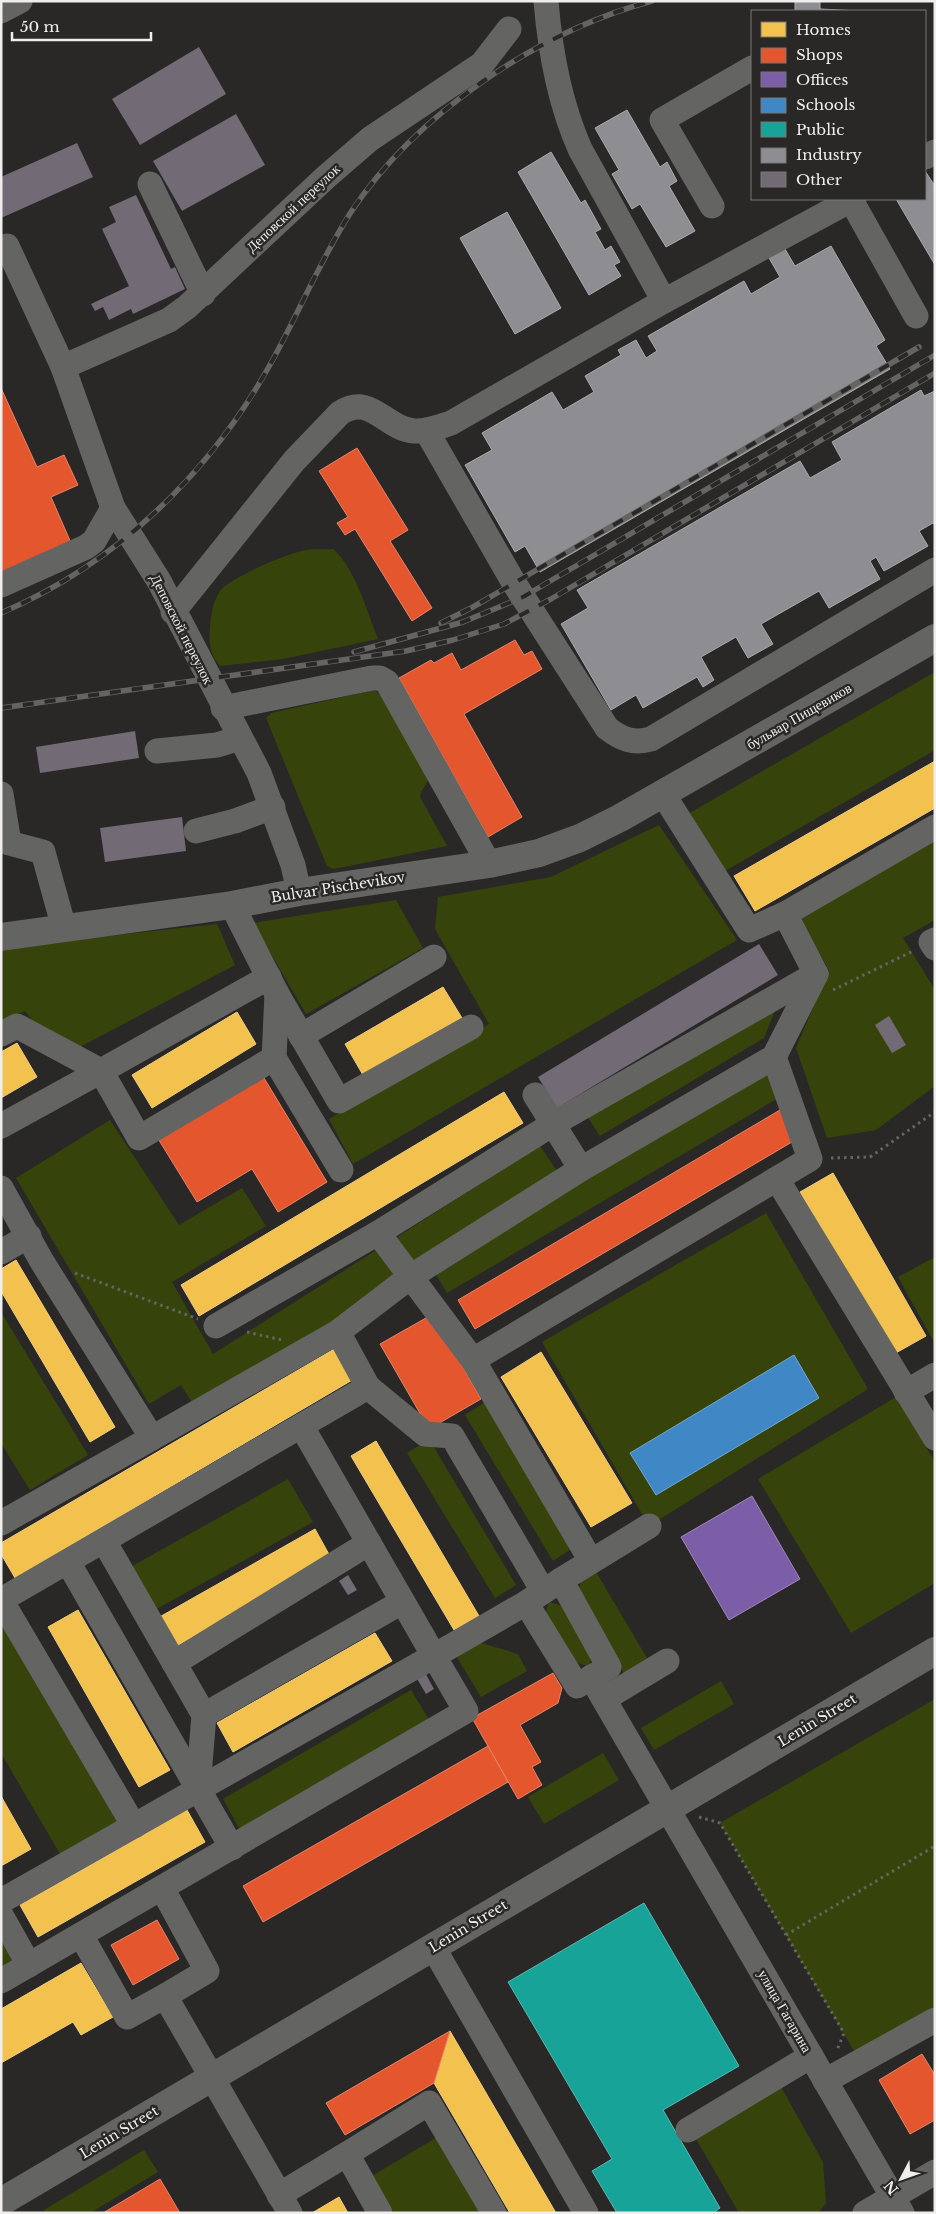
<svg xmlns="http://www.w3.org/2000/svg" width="936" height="2214" font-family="'Libre Baskerville',serif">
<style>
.green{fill:#36440b}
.homes{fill:#f2c14e;stroke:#f1ce7e}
.shops{fill:#e4572e;stroke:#e78467}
.offices{fill:#7b5ea7;stroke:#9e89bc}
.schools{fill:#3f88c5;stroke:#74a7d1}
.public{fill:#17a398;stroke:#58bab2}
.industry{fill:#8d8d92;stroke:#aaaaad}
.building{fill:#726a75}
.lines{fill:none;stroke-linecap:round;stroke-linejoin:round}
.path{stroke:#646463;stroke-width:3;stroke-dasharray:2.5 4;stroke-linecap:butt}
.minor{stroke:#646463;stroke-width:25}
.major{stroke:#646463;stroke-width:28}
.rail-casing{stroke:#646462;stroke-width:5.5}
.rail{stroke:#2a2826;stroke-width:4;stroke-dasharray:11;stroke-linecap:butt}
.labels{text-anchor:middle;stroke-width:5;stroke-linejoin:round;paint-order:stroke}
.street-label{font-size:14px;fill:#efeeed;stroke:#2a2826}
</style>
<rect width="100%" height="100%" fill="#292827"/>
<!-- green -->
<g class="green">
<path d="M 333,549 C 356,569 367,612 378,639 L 283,659 L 220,666 C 209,653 209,643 210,627 C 211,615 213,601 220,591 C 230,578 286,554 302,551 C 312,548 323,550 333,549 Z"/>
<path d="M 935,672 L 935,750 L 720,874 L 686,815 Z"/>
<path d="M 370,691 L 376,691 L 380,695 L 429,779 L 421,792 L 420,797 L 447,846 L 334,869 L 327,866 L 266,718 L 271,713 Z"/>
<path d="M 659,825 L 737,940 L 353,1164 L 329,1119 L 489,1024 L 435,929 L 438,897 L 551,877 Z"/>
<path d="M 935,840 L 935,920 L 903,938 L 935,990 L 935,1086 L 876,1130 L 827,1138 L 796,1048 L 829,970 L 799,919 Z"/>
<path d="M 396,900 L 423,948 L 306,1014 L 253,923 Z"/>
<path d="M 217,924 L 235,965 L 61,1057 L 25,1011 L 1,1022 L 1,949 L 37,944 Z"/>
<path d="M 778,1003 L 764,1038 L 600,1136 L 585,1113 Z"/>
<path d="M 764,1071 L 780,1097 L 447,1293 L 432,1268 Z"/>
<path d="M 110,1120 L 179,1225 L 242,1188 L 266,1226 L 172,1282 L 213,1354 L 540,1146 L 559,1174 L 334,1326 L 195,1407 L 181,1385 L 149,1404 L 16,1178 Z"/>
<path d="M 766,1213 L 868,1389 L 649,1526 L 542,1342 Z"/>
<path d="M 935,1257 L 935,1342 L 934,1342 L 898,1277 Z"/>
<path d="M 1,1312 L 88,1455 L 30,1490 L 1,1443 Z"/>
<path d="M 896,1397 L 935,1462 L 935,1583 L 851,1633 L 758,1479 Z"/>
<path d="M 487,1401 L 574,1547 L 553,1561 L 465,1415 Z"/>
<path d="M 429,1439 L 516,1585 L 495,1598 L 407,1453 Z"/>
<path d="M 288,1479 L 313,1522 L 151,1612 L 127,1569 Z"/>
<path d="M 595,1570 L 648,1660 L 624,1674 L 578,1595 L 581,1579 Z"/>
<path d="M 549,1602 L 567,1607 L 592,1644 L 590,1667 L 572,1661 L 544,1618 Z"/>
<path d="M 1,1617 L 123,1824 L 63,1859 L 1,1753 Z"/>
<path d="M 478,1642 L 518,1654 L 527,1671 L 481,1697 L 455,1654 Z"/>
<path d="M 721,1681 L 734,1704 L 654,1750 L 641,1728 Z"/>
<path d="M 411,1690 L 431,1723 L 240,1830 L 223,1799 Z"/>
<path d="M 935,1699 L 935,2017 L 860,2061 L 720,1823 Z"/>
<path d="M 603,1753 L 619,1780 L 544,1824 L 528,1797 Z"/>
<path d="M 1,1938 L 17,1964 L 1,1973 Z"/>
<path d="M 781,2087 L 823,2162 L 826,2203 L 818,2213 L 739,2213 L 696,2139 Z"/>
<path d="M 439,2136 L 484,2213 L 394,2213 L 372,2176 Z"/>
<path d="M 144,2150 L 158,2172 L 90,2213 L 45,2213 L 44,2210 Z"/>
</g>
<!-- homes -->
<g class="homes">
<path d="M 935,761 L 935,808 L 755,911 L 734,876 Z"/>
<path d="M 443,987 L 462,1018 L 363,1075 L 345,1044 Z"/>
<path d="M 237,1012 L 256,1044 L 152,1108 L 132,1075 Z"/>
<path d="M 17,1043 L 37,1077 L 1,1098 L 1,1052 Z"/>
<path d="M 504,1092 L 523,1123 L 199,1316 L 181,1285 Z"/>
<path d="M 833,1173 L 926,1336 L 894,1354 L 800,1192 Z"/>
<path d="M 16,1260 L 115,1427 L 90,1442 L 1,1291 L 1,1269 Z"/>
<path d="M 336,1348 L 354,1379 L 15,1578 L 1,1554 L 1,1543 Z"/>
<path d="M 541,1352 L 632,1503 L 591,1527 L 501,1377 Z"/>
<path d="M 376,1441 L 479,1616 L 454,1630 L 351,1456 Z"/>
<path d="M 315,1529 L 331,1558 L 173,1648 L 156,1619 Z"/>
<path d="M 78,1610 L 170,1770 L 139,1787 L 48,1627 Z"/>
<path d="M 375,1633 L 392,1661 L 233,1752 L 217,1723 Z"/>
<path d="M 1,1796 L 31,1849 L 1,1866 Z"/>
<path d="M 187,1810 L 205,1842 L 38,1937 L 20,1905 Z"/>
<path d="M 81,1963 L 113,2017 L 81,2035 L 73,2022 L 1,2063 L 1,2009 Z"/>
<path d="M 450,2031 L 556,2213 L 510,2213 L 434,2083 Z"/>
<path d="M 339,2197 L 348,2213 L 312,2213 Z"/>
</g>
<!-- shops -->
<g class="shops">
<path d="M 1,388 L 37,467 L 64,455 L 78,485 L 51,497 L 71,543 L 1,574 Z"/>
<path d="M 357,448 L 408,530 L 390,541 L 432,608 L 412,621 L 355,529 L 345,535 L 337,523 L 348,517 L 319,471 Z"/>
<path d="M 515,640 L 524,655 L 532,651 L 542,669 L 464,714 L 522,817 L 488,837 L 399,678 L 431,660 L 434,663 L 452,653 L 461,670 Z"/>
<path d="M 261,1073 L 327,1182 L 278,1212 L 252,1169 L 197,1202 L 157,1137 Z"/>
<path d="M 780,1110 L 797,1139 L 475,1329 L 458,1300 Z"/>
<path d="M 433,1314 L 481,1399 L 429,1429 L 380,1344 Z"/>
<path d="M 553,1673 L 562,1688 L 558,1703 L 520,1725 L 541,1762 L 532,1767 L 542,1785 L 518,1799 L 472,1718 Z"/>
<path d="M 488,1746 L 508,1782 L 263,1922 L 243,1886 Z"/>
<path d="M 157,1920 L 179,1959 L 133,1985 L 111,1945 Z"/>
<path d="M 450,2031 L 434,2083 L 345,2135 L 326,2103 Z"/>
<path d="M 922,2054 L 935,2075 L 935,2120 L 910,2134 L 879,2080 Z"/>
<path d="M 160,2179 L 180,2213 L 103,2213 Z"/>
</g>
<!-- offices -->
<path class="offices" d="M 752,1496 L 800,1579 L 729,1620 L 681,1537 Z"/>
<!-- schools -->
<path class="schools" d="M 794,1355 L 819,1398 L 656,1495 L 630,1453 Z"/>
<!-- public -->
<path class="public" d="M 644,1903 L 739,2066 L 663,2110 L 720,2208 L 713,2213 L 617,2213 L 592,2171 L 612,2159 L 508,1982 Z"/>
<!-- industry -->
<g class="industry">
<path d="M 795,1 L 820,1 L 820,9 L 860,11 L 795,11 Z"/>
<path d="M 627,110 L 660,167 L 667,162 L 677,181 L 669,186 L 695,231 L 666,247 L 640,204 L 632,209 L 612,174 L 619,170 L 595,128 Z"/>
<path d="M 551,152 L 581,203 L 585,200 L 601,229 L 595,232 L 605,250 L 611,246 L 620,262 L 614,265 L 621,276 L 589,295 L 518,172 Z"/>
<path d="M 925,171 L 935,186 L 935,265 L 896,199 L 925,199 Z"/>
<path d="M 507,212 L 561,308 L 515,334 L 460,238 Z"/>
<path d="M 831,246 L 885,340 L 876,346 L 890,369 L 540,572 L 525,546 L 515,552 L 465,465 L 492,450 L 482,433 L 552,392 L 563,410 L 594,392 L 585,376 L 621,355 L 618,350 L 636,340 L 646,358 L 657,351 L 648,336 L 744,281 L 751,294 L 780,277 L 769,258 L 785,249 L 795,266 Z"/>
<path d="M 921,390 L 924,396 L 935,391 L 935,525 L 933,523 L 919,531 L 928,546 L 884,571 L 876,557 L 870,561 L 880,579 L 829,608 L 819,591 L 761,624 L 773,644 L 748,658 L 736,637 L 701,657 L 714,680 L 703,687 L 697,677 L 643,708 L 636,695 L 611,710 L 561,624 L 588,608 L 577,590 L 800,461 L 810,478 L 842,460 L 832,442 Z"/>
</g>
<!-- building -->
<g class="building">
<path d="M 199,47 L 226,94 L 140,145 L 112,99 Z"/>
<path d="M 236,114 L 265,165 L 182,211 L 153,161 Z"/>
<path d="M 77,143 L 93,177 L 1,218 L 1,177 Z"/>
<path d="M 136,195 L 171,269 L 175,267 L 185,289 L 133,314 L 131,309 L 109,320 L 103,307 L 95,311 L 91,304 L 129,286 L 102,229 L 116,222 L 109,207 Z"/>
<path d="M 135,731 L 139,758 L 40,773 L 36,747 Z"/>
<path d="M 182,817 L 186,851 L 105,862 L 100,828 Z"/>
<path d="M 759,944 L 778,975 L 557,1108 L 538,1077 Z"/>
<path d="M 889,1016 L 906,1045 L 892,1053 L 875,1025 Z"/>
<path d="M 348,1575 L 357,1590 L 348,1595 L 339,1581 Z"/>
<path d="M 422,1667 L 434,1689 L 426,1694 L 413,1672 Z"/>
</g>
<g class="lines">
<!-- path -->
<g class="path">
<path d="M 833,990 L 913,951"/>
<path d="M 831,1158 L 870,1157 L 935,1112"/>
<path d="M 75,1273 L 198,1319"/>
<path d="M 247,1332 L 282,1340"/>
<path d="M 699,1817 L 720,1823 L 844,2033 L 837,2050"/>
<path d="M 786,1935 L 935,1846"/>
</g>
<!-- minor -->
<g class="minor">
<path d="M 546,1 C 550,50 560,104 580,149 L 664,301"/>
<path d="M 1,11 L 20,1"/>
<path d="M 925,157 L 935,152"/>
<path d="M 150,184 L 203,294"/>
<path d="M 854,199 L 851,200 L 916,316"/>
<path d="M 712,206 L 662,120 L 752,68"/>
<path d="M 7,246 L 63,367 L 113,508 L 159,581 L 259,773 L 293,865 L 299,892"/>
<path d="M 63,367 L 169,320 L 187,307 L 326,177 L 370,139 L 482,64 L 509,29"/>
<path d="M 426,430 L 514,583 L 607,728 C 621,739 633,744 651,739 L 935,570"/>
<path d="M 1,585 L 86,547 L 94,541 L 113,508"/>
<path d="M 173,612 L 294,461 L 340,413 C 371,393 384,428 414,431 C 427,432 439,427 451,423 L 664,301 L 851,200 L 850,199"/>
<path d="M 223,708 L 372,678 L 380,678 L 387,682 L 489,864"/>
<path d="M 157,751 L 217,745 L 240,738"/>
<path d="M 1,794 L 9,843 L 43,852 L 64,928"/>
<path d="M 196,831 L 235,821 L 273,807"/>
<path d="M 232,905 L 277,994 L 339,1101 L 471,1027"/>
<path d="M 785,914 L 935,827"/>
<path d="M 935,940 L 931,942 L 935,948"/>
<path d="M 269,977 L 101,1071 L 139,1138 L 274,1058 L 277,994"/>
<path d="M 1,1034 L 17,1026 L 101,1071"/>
<path d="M 301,1036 L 434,957"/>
<path d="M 274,1058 L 341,1170"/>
<path d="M 535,1095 L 581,1169"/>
<path d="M 1,1126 L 101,1071"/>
<path d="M 777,1179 L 935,1438"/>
<path d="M 1,1188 L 41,1260 L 152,1438 L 338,1332 L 368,1387 L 1,1600"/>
<path d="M 378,1233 L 473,1360 L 810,1159 L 774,1057"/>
<path d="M 1,1252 L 29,1236"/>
<path d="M 216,1326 L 378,1233 L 553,1124 L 816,974"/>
<path d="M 338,1332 L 410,1277 L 581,1169 L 774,1057 L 816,974 L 785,914 L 749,930 L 663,794"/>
<path d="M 473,1360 L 591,1561"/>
<path d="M 368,1387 L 425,1434 L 452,1436 L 543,1591"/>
<path d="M 906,1392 L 935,1375"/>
<path d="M 1,1523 L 152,1438"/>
<path d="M 104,1541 L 204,1715 L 198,1788"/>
<path d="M 68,1562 L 232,1848"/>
<path d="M 561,1580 L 609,1667 L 577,1686 L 526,1603 Z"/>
<path d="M 561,1580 L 649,1526"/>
<path d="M 1,1600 L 134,1826"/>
<path d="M 174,1663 L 369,1543"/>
<path d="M 591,1677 L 902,2213"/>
<path d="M 604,1699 L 667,1661"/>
<path d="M 204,1715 L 402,1602"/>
<path d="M 162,1888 L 207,1971 L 165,1996"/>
<path d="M 1,1901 L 434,1656 L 302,1427"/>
<path d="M 1,1915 L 29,1965"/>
<path d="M 81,1935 L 127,2017 L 165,1996 L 290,2213"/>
<path d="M 433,1947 L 586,2213"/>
<path d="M 1,1981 L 466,1711 L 434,1656 L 526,1603"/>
<path d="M 825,2081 L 935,2020"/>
<path d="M 688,2130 L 811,2056"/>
<path d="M 347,2154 L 429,2103 L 494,2213"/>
<path d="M 279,2195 L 347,2154 L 380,2213"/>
<path d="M 865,2213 L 935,2172"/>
</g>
<!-- major -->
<g class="major">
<path d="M 1,937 L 232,905 L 299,892 L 489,864 L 539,853 L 580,838 L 620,818 L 935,638"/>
<path d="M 1,2202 L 935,1651"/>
</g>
<!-- rail casing -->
<g class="rail-casing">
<g id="rail">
<path d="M 1,613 C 118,563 210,473 271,363 C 299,313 320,260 351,212 C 416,114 539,31 652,1"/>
<path d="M 441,623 L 473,607 L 919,347"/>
<path d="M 354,652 L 463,622 L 523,597 L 935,355"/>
<path d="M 1,708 L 406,651 L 453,640 L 504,624 L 551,599 L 935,373"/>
</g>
</g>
<!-- rail -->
<use href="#rail" class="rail"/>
</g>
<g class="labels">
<!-- street labels -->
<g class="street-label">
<text transform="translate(293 208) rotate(-43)" y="5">Деповской переулок</text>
<text transform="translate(182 629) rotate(63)" y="5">Деповской переулок</text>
<text transform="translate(799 716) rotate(-30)" y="5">бульвар Пищевиков</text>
<text transform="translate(338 887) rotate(-9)" y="5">Bulvar Pischevikov</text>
<text transform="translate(817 1720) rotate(-31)" y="5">Lenin Street</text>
<text transform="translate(468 1926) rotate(-31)" y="5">Lenin Street</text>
<text transform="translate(785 2011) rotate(60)" y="5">улица Гагарина</text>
<text transform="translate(119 2132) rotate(-31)" y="5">Lenin Street</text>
</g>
</g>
<!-- border -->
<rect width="936" height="2214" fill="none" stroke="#efeeed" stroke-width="5"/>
<!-- legend -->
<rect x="751" y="10" width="175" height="190" fill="#2a2826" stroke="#797776"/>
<rect x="761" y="22" width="25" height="15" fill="#f2c14e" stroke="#797776"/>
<text x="796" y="35" font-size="15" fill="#efeeed">Homes</text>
<rect x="761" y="48" width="25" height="15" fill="#e4572e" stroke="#797776"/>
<text x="796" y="60" font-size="15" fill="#efeeed">Shops</text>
<rect x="761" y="72" width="25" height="15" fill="#7b5ea7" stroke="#797776"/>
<text x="796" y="85" font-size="15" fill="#efeeed">Offices</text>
<rect x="761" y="98" width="25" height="15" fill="#3f88c5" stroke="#797776"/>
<text x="796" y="110" font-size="15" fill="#efeeed">Schools</text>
<rect x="761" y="122" width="25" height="15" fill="#17a398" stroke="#797776"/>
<text x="796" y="135" font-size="15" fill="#efeeed">Public</text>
<rect x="761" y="148" width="25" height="15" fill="#8d8d92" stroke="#797776"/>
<text x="796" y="160" font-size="15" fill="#efeeed">Industry</text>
<rect x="761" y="172" width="25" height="15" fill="#726a75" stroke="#797776"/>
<text x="796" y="185" font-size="15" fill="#efeeed">Other</text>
<!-- north arrow -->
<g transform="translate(901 2179) rotate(229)" stroke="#2a2826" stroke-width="4" paint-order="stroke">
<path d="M0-4L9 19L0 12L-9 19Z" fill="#efeeed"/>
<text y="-8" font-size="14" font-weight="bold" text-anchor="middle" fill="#efeeed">N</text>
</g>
<!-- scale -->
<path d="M12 32v8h139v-8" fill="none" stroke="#efeeed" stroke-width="2.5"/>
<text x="20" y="32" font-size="15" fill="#efeeed" stroke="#2a2826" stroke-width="4" paint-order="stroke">50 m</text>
</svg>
